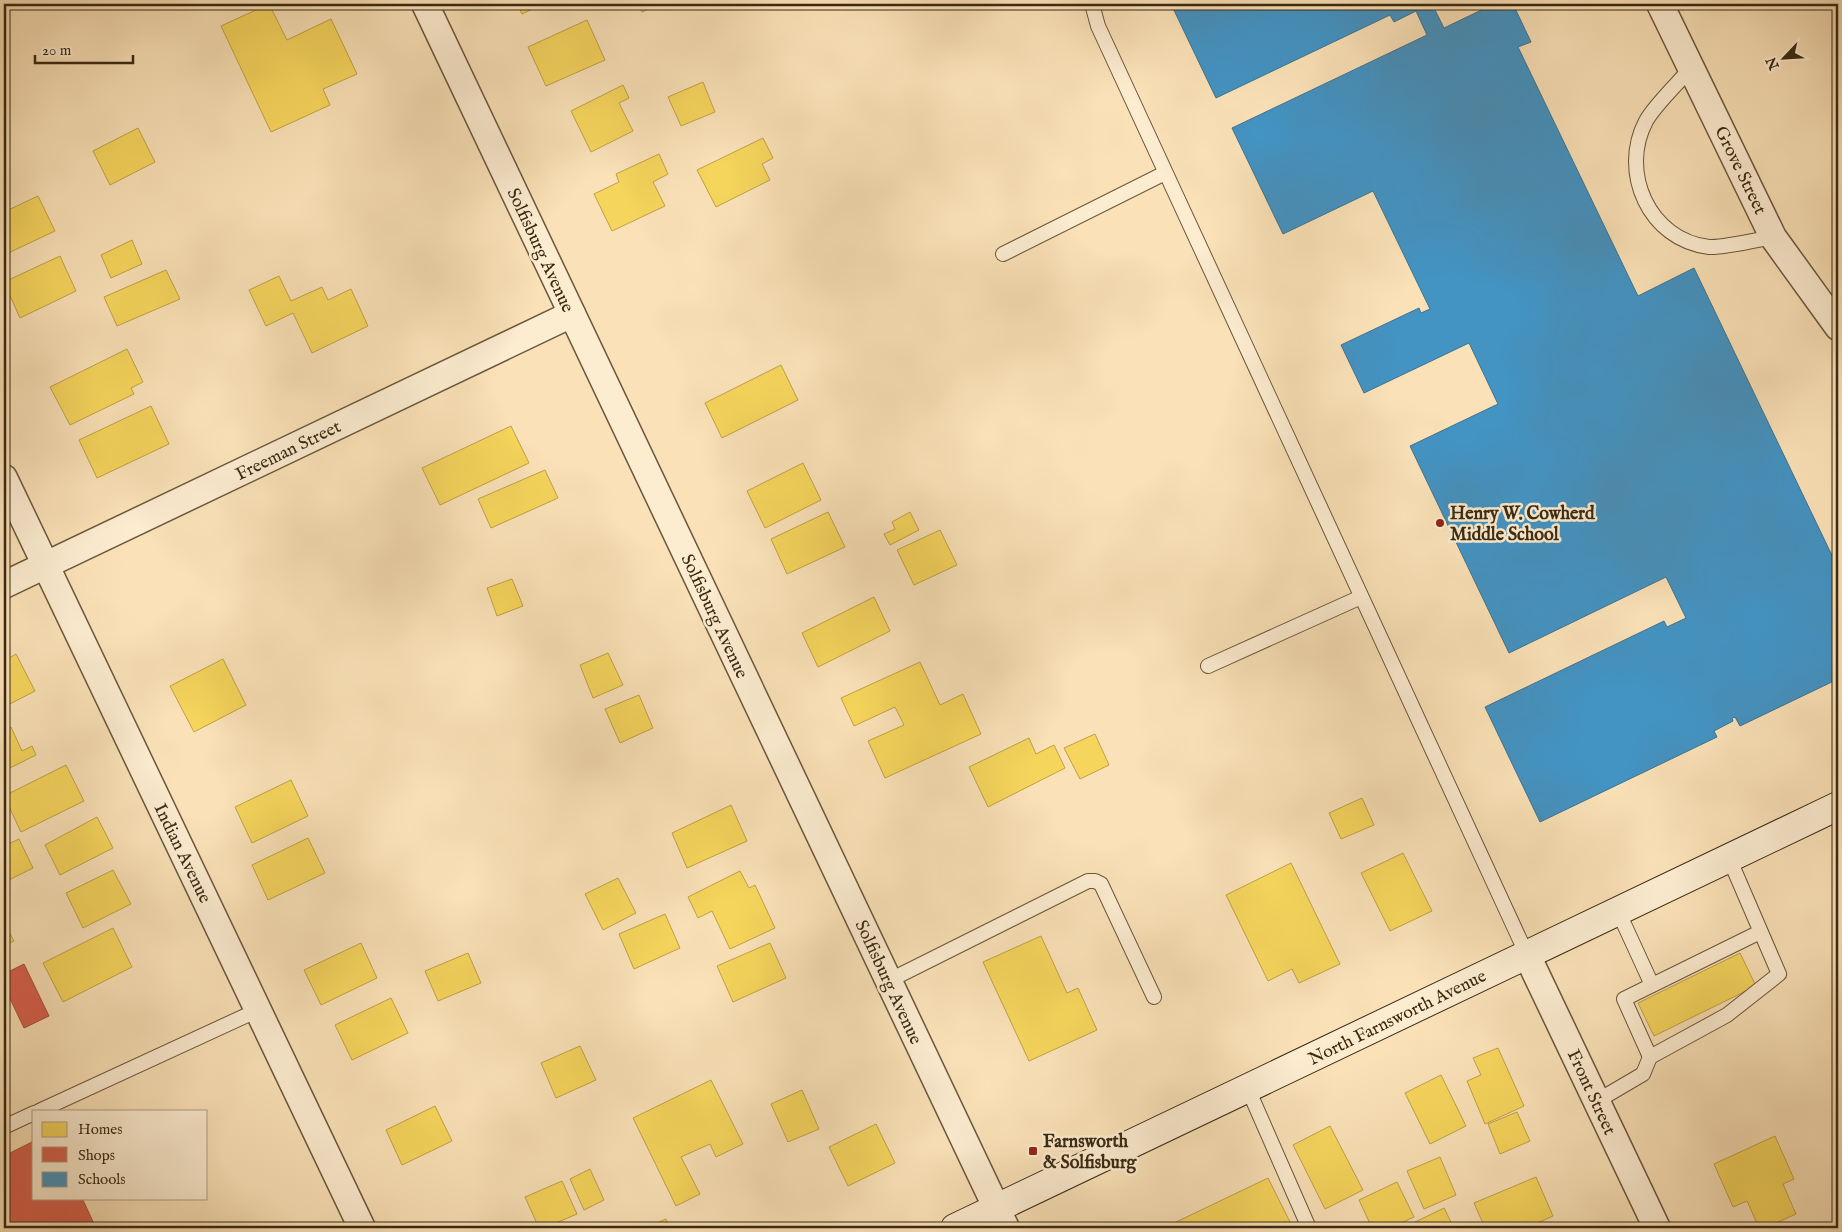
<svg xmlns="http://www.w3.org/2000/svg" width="1842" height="1232" font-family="'IM FELL English',serif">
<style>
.homes{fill:#f6d55c;stroke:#bea146}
.shops{fill:#d6604d;stroke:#a7503b}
.schools{fill:#4393c3;stroke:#40738e}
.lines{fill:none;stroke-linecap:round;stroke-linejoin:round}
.lane-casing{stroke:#6a573b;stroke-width:16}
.street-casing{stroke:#6a573b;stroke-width:29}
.secondary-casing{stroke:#3a2912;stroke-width:30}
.lane{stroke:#fcecd0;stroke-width:14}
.street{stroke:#fcecd0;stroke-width:26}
.secondary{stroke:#fcecd0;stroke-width:28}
.poi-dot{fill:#8f2418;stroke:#fcecd0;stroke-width:2}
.labels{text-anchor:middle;stroke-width:5;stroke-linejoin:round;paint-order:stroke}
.street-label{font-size:18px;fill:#3a2912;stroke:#fcecd0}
.poi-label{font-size:18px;font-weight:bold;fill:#3a2912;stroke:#fcecd0;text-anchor:start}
</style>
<rect width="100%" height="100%" fill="#fae1b7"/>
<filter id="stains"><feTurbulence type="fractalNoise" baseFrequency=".004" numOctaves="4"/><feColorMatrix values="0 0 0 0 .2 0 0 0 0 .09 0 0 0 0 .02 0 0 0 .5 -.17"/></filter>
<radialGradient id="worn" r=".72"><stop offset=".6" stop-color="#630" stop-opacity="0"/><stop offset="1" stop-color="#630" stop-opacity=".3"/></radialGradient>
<!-- homes -->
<g class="homes">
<path d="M 269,4 L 287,40 L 331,19 L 357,74 L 323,89 L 330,105 L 271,132 L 221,26 Z"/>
<path d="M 517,4 L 543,4 L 522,14 Z"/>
<path d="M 638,4 L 660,4 L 642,12 Z"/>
<path d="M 587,20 L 605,60 L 546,86 L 528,47 Z"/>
<path d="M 703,82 L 715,112 L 681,126 L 668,97 Z"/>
<path d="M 623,85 L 629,98 L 619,103 L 633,131 L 591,152 L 571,111 Z"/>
<path d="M 138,128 L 155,162 L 110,185 L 93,151 Z"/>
<path d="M 763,138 L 773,158 L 762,164 L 770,180 L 716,207 L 697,170 Z"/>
<path d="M 659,154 L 668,174 L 653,182 L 665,206 L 612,231 L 594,194 L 619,182 L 616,174 Z"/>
<path d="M 38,196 L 55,231 L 4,255 L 4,212 Z"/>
<path d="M 132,240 L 142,264 L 111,278 L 101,255 Z"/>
<path d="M 60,256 L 76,291 L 20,318 L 4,282 Z"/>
<path d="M 166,270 L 180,299 L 117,326 L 104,297 Z"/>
<path d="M 279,276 L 291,301 L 322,287 L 328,300 L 351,289 L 368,326 L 312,353 L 293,313 L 266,326 L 249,290 Z"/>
<path d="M 127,349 L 143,382 L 131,388 L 134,394 L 70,425 L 50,387 Z"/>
<path d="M 781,365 L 798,400 L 722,438 L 705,403 Z"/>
<path d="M 151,406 L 169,444 L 97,478 L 79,440 Z"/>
<path d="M 511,426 L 529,463 L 440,505 L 422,468 Z"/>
<path d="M 803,463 L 821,500 L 765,528 L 747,491 Z"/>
<path d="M 545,470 L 558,498 L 491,528 L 478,499 Z"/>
<path d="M 828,512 L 845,547 L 787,574 L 771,539 Z"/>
<path d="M 910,512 L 919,530 L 890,545 L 884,534 L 895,529 L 892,522 Z"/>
<path d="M 940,530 L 957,565 L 914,585 L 897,550 Z"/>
<path d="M 512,579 L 523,606 L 497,616 L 487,588 Z"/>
<path d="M 874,597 L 890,631 L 818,667 L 802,633 Z"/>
<path d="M 608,653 L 623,685 L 593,698 L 580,665 Z"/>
<path d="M 16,654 L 35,691 L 4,707 L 4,661 Z"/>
<path d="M 223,659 L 246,705 L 194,732 L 170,686 Z"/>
<path d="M 920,662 L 940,705 L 963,694 L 981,734 L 885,778 L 868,741 L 904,725 L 895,707 L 854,726 L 841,698 Z"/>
<path d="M 639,695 L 653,728 L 620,743 L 605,709 Z"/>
<path d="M 11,727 L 22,751 L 32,746 L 36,755 L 4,771 L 4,730 Z"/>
<path d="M 1095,734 L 1109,765 L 1080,779 L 1064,748 Z"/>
<path d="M 1029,738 L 1036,754 L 1054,745 L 1065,768 L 988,807 L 969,767 Z"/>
<path d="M 66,765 L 84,801 L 21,832 L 4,796 Z"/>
<path d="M 291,780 L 308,816 L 252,843 L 235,807 Z"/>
<path d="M 1362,798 L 1374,825 L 1341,839 L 1329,813 Z"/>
<path d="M 731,805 L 747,841 L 687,868 L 672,833 Z"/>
<path d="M 97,817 L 113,848 L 60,875 L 45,845 Z"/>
<path d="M 308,838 L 325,873 L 268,900 L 252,865 Z"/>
<path d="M 19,839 L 33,868 L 5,882 L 4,878 L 4,846 Z"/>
<path d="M 1403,853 L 1432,911 L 1390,931 L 1361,873 Z"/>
<path d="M 1291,863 L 1340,964 L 1299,983 L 1292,969 L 1268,981 L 1226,895 Z"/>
<path d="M 113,870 L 131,904 L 83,928 L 66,893 Z"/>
<path d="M 740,871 L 749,888 L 755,885 L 775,928 L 730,949 L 712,911 L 698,918 L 688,897 Z"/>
<path d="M 618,878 L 636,913 L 603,930 L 585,894 Z"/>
<path d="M 665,914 L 680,948 L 634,969 L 619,934 Z"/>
<path d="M 4,923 L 14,941 L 4,946 Z"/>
<path d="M 113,928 L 132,967 L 63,1002 L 43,963 Z"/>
<path d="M 1041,936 L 1067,993 L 1078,988 L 1097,1030 L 1029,1061 L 983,962 Z"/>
<path d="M 361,943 L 377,978 L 321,1005 L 304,970 Z"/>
<path d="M 770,943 L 786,978 L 733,1002 L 717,966 Z"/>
<path d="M 468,953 L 481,983 L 438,1001 L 425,971 Z"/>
<path d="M 1740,953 L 1756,986 L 1654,1036 L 1638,1003 Z"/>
<path d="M 391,998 L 408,1033 L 352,1060 L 335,1025 Z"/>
<path d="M 580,1046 L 596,1080 L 556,1098 L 541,1063 Z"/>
<path d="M 1498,1048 L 1524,1106 L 1485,1124 L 1467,1081 L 1481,1075 L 1473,1058 Z"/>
<path d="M 1441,1075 L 1466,1126 L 1430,1144 L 1405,1093 Z"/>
<path d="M 711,1080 L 743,1144 L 716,1157 L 710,1144 L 681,1157 L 700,1194 L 676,1206 L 633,1118 Z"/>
<path d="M 802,1090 L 819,1129 L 788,1142 L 771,1104 Z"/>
<path d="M 435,1106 L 452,1141 L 402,1165 L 386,1130 Z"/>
<path d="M 1517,1112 L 1530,1141 L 1500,1154 L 1488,1124 Z"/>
<path d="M 876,1124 L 895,1163 L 848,1186 L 829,1147 Z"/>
<path d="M 1330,1126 L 1363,1190 L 1325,1209 L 1293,1145 Z"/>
<path d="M 1775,1136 L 1794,1179 L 1783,1184 L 1796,1214 L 1765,1228 L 1759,1228 L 1747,1201 L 1733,1207 L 1714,1164 Z"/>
<path d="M 1440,1157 L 1456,1195 L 1424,1209 L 1407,1171 Z"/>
<path d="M 590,1169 L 604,1200 L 584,1210 L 570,1179 Z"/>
<path d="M 1536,1177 L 1553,1216 L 1526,1228 L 1485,1228 L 1474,1203 Z"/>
<path d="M 1268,1178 L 1293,1228 L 1177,1228 L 1174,1223 Z"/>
<path d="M 562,1181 L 577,1214 L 544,1228 L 539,1228 L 525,1197 Z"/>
<path d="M 1397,1182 L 1414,1217 L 1390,1228 L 1372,1228 L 1359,1200 Z"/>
<path d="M 1444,1208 L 1454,1228 L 1413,1228 L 1411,1224 Z"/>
<path d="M 666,1219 L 670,1228 L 645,1228 Z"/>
</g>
<!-- shops -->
<g class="shops">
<path d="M 24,964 L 49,1016 L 24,1028 L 4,986 L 4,974 Z"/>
<path d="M 34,1141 L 34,1198 L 82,1198 L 96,1228 L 4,1228 L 4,1156 Z"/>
</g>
<!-- schools -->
<path class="schools" d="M 1171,4 L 1432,4 L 1444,28 L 1494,4 L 1513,4 L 1531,42 L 1518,47 L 1638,296 L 1694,268 L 1838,568 L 1838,679 L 1740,726 L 1735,717 L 1732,718 L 1733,721 L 1714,731 L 1717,737 L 1540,822 L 1485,707 L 1664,621 L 1667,627 L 1686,618 L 1666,577 L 1509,653 L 1410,446 L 1498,404 L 1469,343 L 1364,393 L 1341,345 L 1419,308 L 1421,313 L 1430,309 L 1373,191 L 1283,234 L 1232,128 L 1427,35 L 1416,11 L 1394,22 L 1390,15 L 1216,98 Z"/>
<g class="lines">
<!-- lane casing -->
<g class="lane-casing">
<g id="lane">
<path d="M 1092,4 L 1098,26 L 1527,955"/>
<path d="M 1691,68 C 1679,82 1654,106 1646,121 C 1619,172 1649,240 1709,247 C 1723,248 1757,240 1773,237"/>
<path d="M 1003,254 L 1165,173"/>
<path d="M 1208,666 L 1361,597"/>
<path d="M 1729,858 L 1779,974 L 1727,1015 L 1650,1057 L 1624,999 L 1760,932"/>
<path d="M 1618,911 L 1652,985"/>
<path d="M 888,981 L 1088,881 L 1095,881 L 1101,884 L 1154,997"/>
<path d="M 1248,1089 L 1309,1228"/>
<path d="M 1597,1101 L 1643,1074 L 1650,1057"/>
<path d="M 39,1111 L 258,1010"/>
<path d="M 4,1127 L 34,1113"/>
</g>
</g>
<!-- street casing -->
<g class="street-casing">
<g id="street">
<path d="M 425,4 L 1006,1228"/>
<path d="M 1660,4 L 1773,237 L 1838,327"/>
<path d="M 4,478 L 362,1228"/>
<path d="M 4,585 L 572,314"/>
<path d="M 1527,955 L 1657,1228"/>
</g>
</g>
<!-- secondary casing -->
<g class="secondary-casing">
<path id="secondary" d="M 955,1228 L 1838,806"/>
</g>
<!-- lane -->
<use href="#lane" class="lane"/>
<!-- street -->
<use href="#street" class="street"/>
<!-- secondary -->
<use href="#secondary" class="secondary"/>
</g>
<!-- markers -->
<g class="poi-dot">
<circle cx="1440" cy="523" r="5"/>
<rect x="1028" y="1146" width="10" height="10" rx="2.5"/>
</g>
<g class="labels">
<!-- street labels -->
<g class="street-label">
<text transform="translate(1741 170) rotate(64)" y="6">Grove Street</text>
<text transform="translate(541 250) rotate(65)" y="6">Solfisburg Avenue</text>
<text transform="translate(288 450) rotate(-26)" y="6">Freeman Street</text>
<text transform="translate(715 616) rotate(65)" y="6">Solfisburg Avenue</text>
<text transform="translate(183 853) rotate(64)" y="6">Indian Avenue</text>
<text transform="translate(889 982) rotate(65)" y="6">Solfisburg Avenue</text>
<text transform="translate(1397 1017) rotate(-26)" y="6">North Farnsworth Avenue</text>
<text transform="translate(1592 1092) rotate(65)" y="6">Front Street</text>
</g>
<!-- poi labels -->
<g class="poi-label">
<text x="1450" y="519">Henry W. Cowherd<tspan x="1450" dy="21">Middle School</tspan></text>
<text x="1043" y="1147">Farnsworth<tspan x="1043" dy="21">&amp; Solfisburg</tspan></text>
</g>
</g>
<!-- margin -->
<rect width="1842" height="1232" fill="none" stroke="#fae1b7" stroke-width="20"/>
<rect x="5" y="5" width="1832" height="1222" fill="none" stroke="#3a2912" stroke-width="2.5"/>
<rect x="10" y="10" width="1822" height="1212" fill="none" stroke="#3a2912"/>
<!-- legend -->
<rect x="32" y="1110" width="175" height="90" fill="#fcecd0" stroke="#ae9e84"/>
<rect x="42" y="1122" width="25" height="15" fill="#f6d55c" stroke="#ae9e84"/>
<text x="78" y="1134" font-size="15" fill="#3a2912">Homes</text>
<rect x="42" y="1147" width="25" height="15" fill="#d6604d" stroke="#ae9e84"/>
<text x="78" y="1160" font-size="15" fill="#3a2912">Shops</text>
<rect x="42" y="1172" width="25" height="15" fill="#4393c3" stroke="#ae9e84"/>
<text x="78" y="1184" font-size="15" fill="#3a2912">Schools</text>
<!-- north arrow -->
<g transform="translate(1784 58) rotate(245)" stroke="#fcecd0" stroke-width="4" paint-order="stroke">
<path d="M0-4L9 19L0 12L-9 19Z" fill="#3a2912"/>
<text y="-8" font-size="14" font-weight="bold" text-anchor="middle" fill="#3a2912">N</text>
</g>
<!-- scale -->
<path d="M35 55v8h98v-8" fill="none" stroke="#3a2912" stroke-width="2.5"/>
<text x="42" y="55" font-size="15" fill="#3a2912" stroke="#fcecd0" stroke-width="4" paint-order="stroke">20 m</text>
<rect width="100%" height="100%" filter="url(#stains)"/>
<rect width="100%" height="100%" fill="url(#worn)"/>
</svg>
